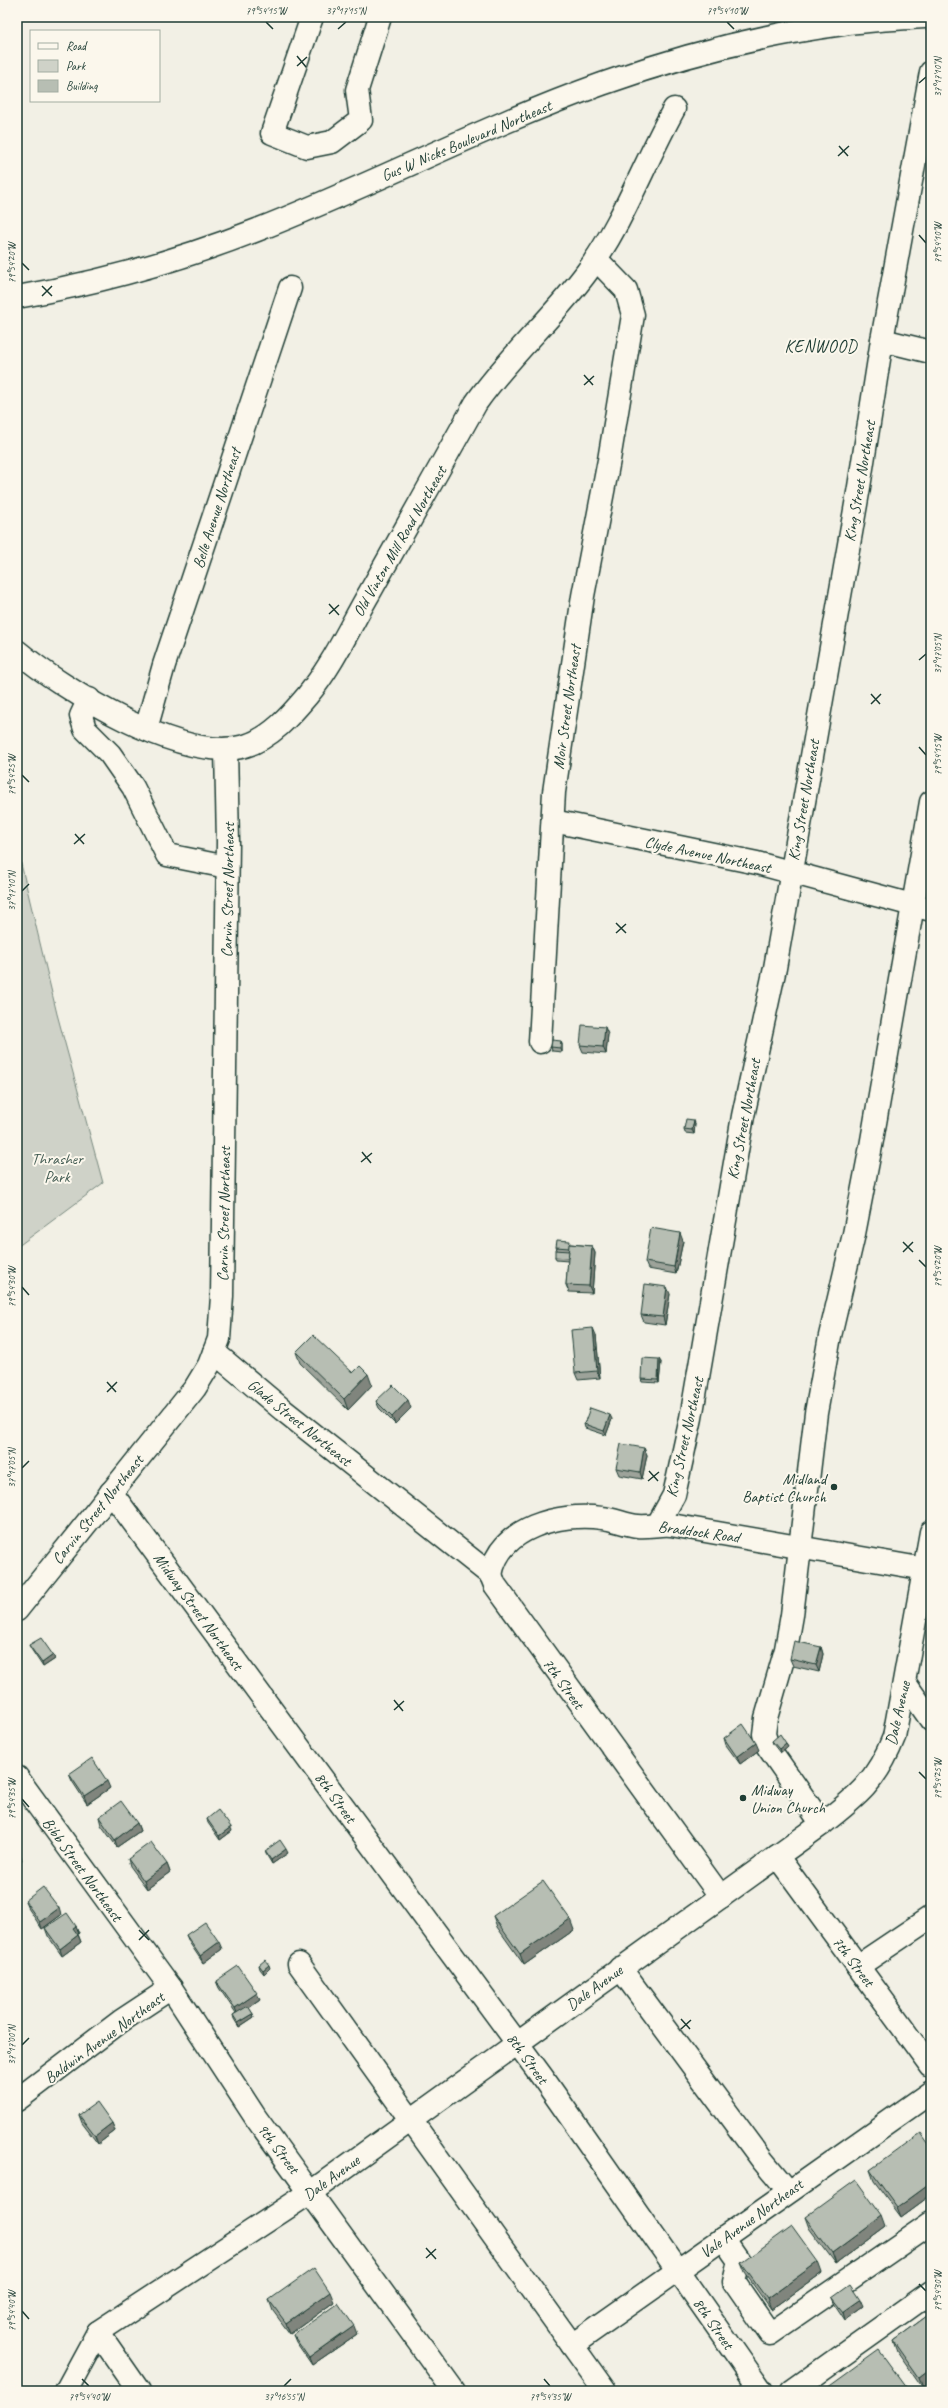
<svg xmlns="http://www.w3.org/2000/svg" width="948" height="2408" font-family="Caveat,sans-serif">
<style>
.green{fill:#cfd2c8;stroke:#77887e}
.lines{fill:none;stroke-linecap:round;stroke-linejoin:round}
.minor-casing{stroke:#1f3d34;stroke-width:25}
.major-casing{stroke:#1f3d34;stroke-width:25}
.minor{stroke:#fbf7ec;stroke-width:22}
.major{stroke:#fbf7ec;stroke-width:22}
.wall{fill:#9da39a;stroke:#1f3d34}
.shaded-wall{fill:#80857d;stroke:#1f3d34}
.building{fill:#b7beb3;stroke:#1f3d34}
.ticks{fill:none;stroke:#1f3d34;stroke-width:1.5}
.poi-dot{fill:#1f3d34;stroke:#fbf7ec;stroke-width:1.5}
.labels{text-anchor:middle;stroke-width:4;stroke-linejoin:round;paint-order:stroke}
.street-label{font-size:16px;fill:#1f3d34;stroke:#fbf7ec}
.park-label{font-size:16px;fill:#425b52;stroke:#fbf7ec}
.poi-label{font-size:16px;fill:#1f3d34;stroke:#fbf7ec;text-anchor:end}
.neighbourhood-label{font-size:17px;letter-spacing:1px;fill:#1f3d34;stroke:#fbf7ec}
.neatline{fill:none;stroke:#1f3d34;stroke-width:1.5}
.ticks-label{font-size:10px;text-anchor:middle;fill:#1f3d34}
</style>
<rect width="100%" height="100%" fill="#f2f0e5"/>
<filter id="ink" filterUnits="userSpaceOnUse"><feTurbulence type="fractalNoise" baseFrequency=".025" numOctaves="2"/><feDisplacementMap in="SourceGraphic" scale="8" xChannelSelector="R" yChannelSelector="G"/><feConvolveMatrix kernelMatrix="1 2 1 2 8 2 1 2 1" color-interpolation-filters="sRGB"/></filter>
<g filter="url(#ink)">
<!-- green -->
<path class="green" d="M 17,847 L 57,1014 L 103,1183 L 17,1247 Z"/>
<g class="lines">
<!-- minor casing -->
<g class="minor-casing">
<g id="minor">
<path d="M 312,17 L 272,133 L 307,147 L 332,142 L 361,120 L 357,90 L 380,17"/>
<path d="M 882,340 L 931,352"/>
<path d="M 17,651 C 64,690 182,764 245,746 C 271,738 290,716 307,696 C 333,665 350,626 370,592 C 405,529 441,466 476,403 C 509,356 553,318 587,272 C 624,221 644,163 674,109"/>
<path d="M 89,699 L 81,716 L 85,729 L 110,754 L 133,787 L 167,855 L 227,867"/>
<path d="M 146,729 L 164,665 L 290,288"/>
<path d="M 553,821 L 757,863 L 931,910"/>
<path d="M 540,1042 L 554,792 L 583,596 L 609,460 L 633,315 L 626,290 L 596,259"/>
<path d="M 214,1352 L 283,1410 L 491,1575 L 495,1585 L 721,1897"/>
<path d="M 111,1492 L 543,2078 L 762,2391"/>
<path d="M 658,1524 L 674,1495 L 691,1418 L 743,1116 L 775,968 L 859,487 L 882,340 L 931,72"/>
<path d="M 491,1575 C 499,1527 560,1512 602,1518 C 614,1519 626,1525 638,1526 C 649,1527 660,1524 671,1525 L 931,1570"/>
<path d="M 17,1610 L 195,1388 L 209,1365 L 219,1339 L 222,1296 L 228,842 L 226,749"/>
<path d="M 905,1683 L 931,1720"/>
<path d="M 17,1777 L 171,1988 L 256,2118 L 454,2391"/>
<path d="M 822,1824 L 768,1747 L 764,1734 L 766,1718 L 786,1649 L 792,1615 L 816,1413 L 830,1336 L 854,1234 L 871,1146 L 931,802"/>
<path d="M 777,1856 L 931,2066"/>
<path d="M 299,1964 L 605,2391"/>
<path d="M 858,1966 L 931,1917"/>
<path d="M 620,1968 L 763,2161 L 788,2191"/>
<path d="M 17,2100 L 121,2021 L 171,1988"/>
<path d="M 723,2238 L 739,2261 L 734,2282 L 770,2334 L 931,2223"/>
<path d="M 98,2332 L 139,2391"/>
<path d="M 572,2345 L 931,2092"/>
<path d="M 66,2391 L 98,2332 L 311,2192 L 822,1824 C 858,1796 877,1781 894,1737 L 931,1532"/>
<path d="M 792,2391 L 931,2292"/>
</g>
</g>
<!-- major casing -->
<g class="major-casing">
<path id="major" d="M 17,297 C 99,283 180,260 257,230 C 373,185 484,126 602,84 C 680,56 761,35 843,24 C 870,20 897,19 924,17"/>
</g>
<!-- minor -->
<use href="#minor" class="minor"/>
<!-- major -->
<use href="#major" class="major"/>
</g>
<!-- wall -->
<g class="wall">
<path d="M 608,1034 L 606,1054 L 583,1052 L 580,1045 Z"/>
<path d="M 562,1044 L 562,1052 L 552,1051 L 551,1047 Z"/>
<path d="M 694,1120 L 695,1124 L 694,1134 L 685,1133 L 684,1129 Z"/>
<path d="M 683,1241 L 676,1274 L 648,1269 L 645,1262 Z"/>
<path d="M 571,1244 L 592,1246 L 595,1253 L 592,1293 L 569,1292 L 566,1285 L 568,1261 L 556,1260 L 555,1257 L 557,1250 L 556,1247 Z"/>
<path d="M 670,1294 L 665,1325 L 644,1322 L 641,1315 Z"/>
<path d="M 596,1335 L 600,1378 L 578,1380 L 575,1373 Z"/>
<path d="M 296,1352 L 353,1373 L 372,1385 L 348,1410 L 300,1363 Z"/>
<path d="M 661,1362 L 659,1383 L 642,1382 L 641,1379 Z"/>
<path d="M 376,1401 L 411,1408 L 395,1424 L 379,1408 Z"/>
<path d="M 612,1419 L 606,1435 L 585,1428 L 584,1424 Z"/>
<path d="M 644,1448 L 647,1455 L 642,1479 L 619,1475 L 616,1468 Z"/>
<path d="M 29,1645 L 53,1655 L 55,1659 L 43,1667 L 31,1649 Z"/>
<path d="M 821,1647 L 823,1654 L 819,1672 L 793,1666 L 790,1659 Z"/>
<path d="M 724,1738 L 759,1750 L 740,1764 L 726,1745 Z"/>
<path d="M 772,1741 L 786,1743 L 788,1746 L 780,1753 L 773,1744 Z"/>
<path d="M 69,1774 L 110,1788 L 87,1804 L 72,1781 Z"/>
<path d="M 99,1817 L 137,1823 L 140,1831 L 117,1847 L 101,1825 Z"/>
<path d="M 207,1819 L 232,1831 L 220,1840 L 208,1823 Z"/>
<path d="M 265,1851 L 288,1853 L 272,1864 L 266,1854 Z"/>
<path d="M 128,1859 L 167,1864 L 170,1872 L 147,1889 L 130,1866 Z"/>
<path d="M 25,1901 L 61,1915 L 42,1929 L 28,1908 Z"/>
<path d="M 493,1916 L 574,1930 L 524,1965 L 497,1927 Z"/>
<path d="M 76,1926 L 79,1933 L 78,1934 L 81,1942 L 62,1956 L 48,1936 L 45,1928 Z"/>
<path d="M 186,1935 L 222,1949 L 203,1963 L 189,1942 Z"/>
<path d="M 259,1965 L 270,1968 L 264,1974 L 260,1969 Z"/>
<path d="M 216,1981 L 260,2000 L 249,2008 L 253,2014 L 254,2017 L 239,2027 L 234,2019 L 233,2015 L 236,2013 L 219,1988 Z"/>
<path d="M 79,2115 L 112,2123 L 115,2131 L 98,2144 L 82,2123 Z"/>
<path d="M 931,2147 L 931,2195 L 901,2217 L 874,2181 L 870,2170 Z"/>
<path d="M 805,2217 L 886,2227 L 836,2264 L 809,2228 Z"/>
<path d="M 741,2263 L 822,2273 L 771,2310 L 745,2273 Z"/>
<path d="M 832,2298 L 863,2307 L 845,2320 L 835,2305 Z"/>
<path d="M 269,2300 L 334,2302 L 290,2334 L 273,2311 Z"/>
<path d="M 931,2313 L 931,2383 L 923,2389 L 897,2352 L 893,2341 Z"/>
<path d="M 357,2334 L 312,2365 L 296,2342 L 293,2335 Z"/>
</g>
<!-- shaded-wall -->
<g class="shaded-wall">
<path d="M 605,1027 L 608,1034 L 606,1054 L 603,1047 Z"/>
<path d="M 561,1041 L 562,1044 L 562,1052 L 560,1048 Z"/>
<path d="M 694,1120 L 695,1124 L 694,1134 L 692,1130 Z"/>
<path d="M 680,1233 L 683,1241 L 676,1274 L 674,1267 Z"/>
<path d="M 592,1246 L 595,1253 L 592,1293 L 589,1286 Z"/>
<path d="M 667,1287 L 670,1294 L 665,1325 L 663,1317 Z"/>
<path d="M 593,1328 L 596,1335 L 600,1378 L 597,1371 Z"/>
<path d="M 659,1359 L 661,1362 L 659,1383 L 658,1380 Z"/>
<path d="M 368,1374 L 372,1385 L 348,1410 L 344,1399 Z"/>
<path d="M 408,1400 L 411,1408 L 395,1424 L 392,1417 Z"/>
<path d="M 610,1415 L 612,1419 L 606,1435 L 604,1431 Z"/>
<path d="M 644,1448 L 647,1455 L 642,1479 L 640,1472 Z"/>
<path d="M 821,1647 L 823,1654 L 819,1672 L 816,1665 Z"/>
<path d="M 53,1655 L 55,1659 L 43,1667 L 42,1663 Z"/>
<path d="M 756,1743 L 759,1750 L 740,1764 L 737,1757 Z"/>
<path d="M 786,1743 L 788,1746 L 780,1753 L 779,1749 Z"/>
<path d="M 107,1781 L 110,1788 L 87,1804 L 84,1796 Z"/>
<path d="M 137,1823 L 140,1831 L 117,1847 L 115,1840 Z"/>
<path d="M 231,1827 L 232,1831 L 220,1840 L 219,1836 Z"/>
<path d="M 286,1849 L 288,1853 L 272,1864 L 271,1860 Z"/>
<path d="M 19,1853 L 22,1860 L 17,1863 L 17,1854 Z"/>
<path d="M 167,1864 L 170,1872 L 147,1889 L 144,1881 Z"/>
<path d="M 59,1908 L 61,1915 L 42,1929 L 40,1922 Z"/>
<path d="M 570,1919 L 574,1930 L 524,1965 L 520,1954 Z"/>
<path d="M 76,1926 L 79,1933 L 76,1936 L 73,1928 Z"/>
<path d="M 78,1935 L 81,1942 L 62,1956 L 60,1949 Z"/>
<path d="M 219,1942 L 222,1949 L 203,1963 L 200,1956 Z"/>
<path d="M 269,1965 L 270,1968 L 264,1974 L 263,1970 Z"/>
<path d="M 257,1993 L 260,2000 L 238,2015 L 235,2008 Z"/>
<path d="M 253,2014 L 254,2017 L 239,2027 L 238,2023 Z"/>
<path d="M 112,2123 L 115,2131 L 98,2144 L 95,2136 Z"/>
<path d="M 931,2182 L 931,2195 L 901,2217 L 897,2207 Z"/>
<path d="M 882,2216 L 886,2227 L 836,2264 L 832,2253 Z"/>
<path d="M 818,2262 L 822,2273 L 771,2310 L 767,2299 Z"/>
<path d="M 330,2292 L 334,2302 L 290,2334 L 286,2323 Z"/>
<path d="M 860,2300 L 863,2307 L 845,2320 L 843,2312 Z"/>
<path d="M 354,2326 L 357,2334 L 312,2365 L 309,2358 Z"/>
<path d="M 931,2369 L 931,2383 L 923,2389 L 919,2378 Z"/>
<path d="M 906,2387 L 907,2391 L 900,2391 Z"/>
</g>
<!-- building -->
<g class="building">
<path d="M 582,1025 L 605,1027 L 603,1047 L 580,1045 Z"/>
<path d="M 552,1040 L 561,1041 L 560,1048 L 551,1047 Z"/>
<path d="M 686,1119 L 694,1120 L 692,1130 L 684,1129 Z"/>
<path d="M 651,1228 L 680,1233 L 674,1267 L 645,1262 Z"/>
<path d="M 557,1240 L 570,1241 L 569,1248 L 556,1247 Z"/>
<path d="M 569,1244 L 592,1246 L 589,1286 L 566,1285 Z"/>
<path d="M 555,1250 L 569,1251 L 568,1258 L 555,1257 Z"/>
<path d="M 645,1284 L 667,1287 L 663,1317 L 641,1315 Z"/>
<path d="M 593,1328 L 597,1371 L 575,1373 L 571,1330 Z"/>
<path d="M 313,1335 L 353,1373 L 360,1366 L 368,1374 L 344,1399 L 296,1352 Z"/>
<path d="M 642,1358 L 659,1359 L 658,1380 L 641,1379 Z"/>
<path d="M 393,1385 L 408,1400 L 392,1417 L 376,1401 Z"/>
<path d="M 590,1408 L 610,1415 L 604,1431 L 584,1424 Z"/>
<path d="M 621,1444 L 644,1448 L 640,1472 L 616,1468 Z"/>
<path d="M 41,1638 L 53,1655 L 42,1663 L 29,1645 Z"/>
<path d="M 794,1641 L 821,1647 L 816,1665 L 790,1659 Z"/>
<path d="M 743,1724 L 756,1743 L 737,1757 L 724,1738 Z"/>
<path d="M 780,1734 L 786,1743 L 779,1749 L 772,1741 Z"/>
<path d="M 92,1758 L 107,1781 L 84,1796 L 69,1774 Z"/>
<path d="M 121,1801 L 137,1823 L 115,1840 L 99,1817 Z"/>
<path d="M 218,1810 L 231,1827 L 219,1836 L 207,1819 Z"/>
<path d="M 280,1840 L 286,1849 L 271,1860 L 265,1851 Z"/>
<path d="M 151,1842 L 167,1864 L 144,1881 L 128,1859 Z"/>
<path d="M 543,1881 L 570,1919 L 520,1954 L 493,1916 Z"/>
<path d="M 43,1887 L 59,1908 L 40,1922 L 25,1901 Z"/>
<path d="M 67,1913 L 76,1926 L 73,1928 L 78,1935 L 60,1949 L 45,1928 Z"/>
<path d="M 205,1922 L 219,1942 L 200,1956 L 186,1935 Z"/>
<path d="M 265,1960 L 269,1965 L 263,1970 L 259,1965 Z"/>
<path d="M 238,1966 L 257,1993 L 235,2008 L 216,1981 Z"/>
<path d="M 248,2006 L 253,2014 L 238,2023 L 233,2015 Z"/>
<path d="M 97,2102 L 112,2123 L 95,2136 L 79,2115 Z"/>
<path d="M 921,2133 L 931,2147 L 931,2182 L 897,2207 L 870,2170 Z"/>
<path d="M 856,2180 L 882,2216 L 832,2253 L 805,2217 Z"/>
<path d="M 792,2226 L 818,2262 L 767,2299 L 741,2263 Z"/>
<path d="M 314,2268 L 330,2292 L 286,2323 L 269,2300 Z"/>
<path d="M 850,2285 L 860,2300 L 843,2312 L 832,2298 Z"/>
<path d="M 338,2303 L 354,2326 L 309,2358 L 293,2335 Z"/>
<path d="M 931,2313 L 931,2369 L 919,2378 L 893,2341 Z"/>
<path d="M 879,2350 L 906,2387 L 900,2391 L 831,2391 L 828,2387 Z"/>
</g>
</g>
<!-- ticks -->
<path class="ticks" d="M 266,22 L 273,29M 727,22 L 734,29M 338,29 L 346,22M 297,56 L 306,67M 297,66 L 307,57M 919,83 L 926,77M 839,146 L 848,156M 838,156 L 849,146M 919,235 L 926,243M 22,263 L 29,270M 42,286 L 52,296M 42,296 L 52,286M 584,375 L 593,385M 584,385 L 594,376M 329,604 L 339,615M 329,614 L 339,605M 919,660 L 926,654M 871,694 L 880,704M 871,704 L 881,694M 919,747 L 926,755M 22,775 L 29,782M 75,834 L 84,844M 74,844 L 85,834M 22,891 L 29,884M 616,923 L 626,933M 616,933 L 626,924M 362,1152 L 371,1163M 361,1162 L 372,1153M 903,1242 L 913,1252M 903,1252 L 913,1242M 919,1260 L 926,1267M 22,1287 L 29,1295M 107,1382 L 116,1392M 107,1392 L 117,1382M 22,1468 L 29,1461M 649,1471 L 658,1481M 648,1481 L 659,1472M 394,1700 L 403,1711M 394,1710 L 404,1701M 919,1772 L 926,1779M 22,1799 L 29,1807M 139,1930 L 149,1940M 139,1940 L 149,1930M 681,2019 L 690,2029M 681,2029 L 691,2020M 22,2045 L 29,2038M 426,2248 L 436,2259M 426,2258 L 436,2249M 919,2284 L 926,2291M 22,2311 L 29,2319M 82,2379 L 89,2386M 544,2379 L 550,2386M 284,2386 L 291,2379"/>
<!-- markers -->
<g class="poi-dot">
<circle cx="834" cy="1487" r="4"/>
<circle cx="743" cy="1798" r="4"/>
</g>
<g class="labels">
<!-- street labels -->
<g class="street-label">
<text transform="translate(466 140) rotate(-23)" y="6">Gus W Nicks Boulevard Northeast</text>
<text transform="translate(859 481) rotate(-80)" y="6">King Street Northeast</text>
<text transform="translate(216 508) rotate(-72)" y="6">Belle Avenue Northeast</text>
<text transform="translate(399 541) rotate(-60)" y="6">Old Vinton Mill Road Northeast</text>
<text transform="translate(566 707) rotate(-82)" y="6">Moir Street Northeast</text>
<text transform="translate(803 800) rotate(-80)" y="6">King Street Northeast</text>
<text transform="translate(708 854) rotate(12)" y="6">Clyde Avenue Northeast</text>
<text transform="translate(227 890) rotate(-89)" y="6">Carvin Street Northeast</text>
<text transform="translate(743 1119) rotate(-79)" y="6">King Street Northeast</text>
<text transform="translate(223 1214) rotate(-89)" y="6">Carvin Street Northeast</text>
<text transform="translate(300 1422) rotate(39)" y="6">Glade Street Northeast</text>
<text transform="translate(684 1437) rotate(-77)" y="6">King Street Northeast</text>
<text transform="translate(97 1509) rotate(-51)" y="6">Carvin Street Northeast</text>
<text transform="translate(699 1531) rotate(8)" y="6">Braddock Road</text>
<text transform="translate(199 1611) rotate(54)" y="6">Midway Street Northeast</text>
<text transform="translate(564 1683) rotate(54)" y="6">7th Street</text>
<text transform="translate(897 1713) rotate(-77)" y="6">Dale Avenue</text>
<text transform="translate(336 1797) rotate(54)" y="6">8th Street</text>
<text transform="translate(83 1869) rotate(54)" y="6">Bibb Street Northeast</text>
<text transform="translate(854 1961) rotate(53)" y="6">7th Street</text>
<text transform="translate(594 1987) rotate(-36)" y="6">Dale Avenue</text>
<text transform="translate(104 2037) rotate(-36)" y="6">Baldwin Avenue Northeast</text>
<text transform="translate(528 2058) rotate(54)" y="6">8th Street</text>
<text transform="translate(279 2148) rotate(53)" y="6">9th Street</text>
<text transform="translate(331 2177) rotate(-36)" y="6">Dale Avenue</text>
<text transform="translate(751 2218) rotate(-36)" y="6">Vale Avenue Northeast</text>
<text transform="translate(714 2323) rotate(55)" y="6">8th Street</text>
</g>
<!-- park labels -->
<g class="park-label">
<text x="57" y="1164">Thrasher<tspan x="57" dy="18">Park</tspan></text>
</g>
<!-- poi labels -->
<g class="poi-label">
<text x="826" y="1484">Midland<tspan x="826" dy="18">Baptist Church</tspan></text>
<text x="751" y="1795" text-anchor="start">Midway<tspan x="751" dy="18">Union Church</tspan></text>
</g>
<!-- neighbourhood labels -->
<g class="neighbourhood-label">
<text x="821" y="352">KENWOOD</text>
</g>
</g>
<!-- margin -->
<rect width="948" height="2408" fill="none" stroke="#fbf7ec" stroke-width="44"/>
<!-- legend -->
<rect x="30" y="30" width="130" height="72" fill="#fbf7ec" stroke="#a3ada2"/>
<rect x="38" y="43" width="20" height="6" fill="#fbf7ec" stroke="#a3ada2"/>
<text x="66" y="50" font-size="12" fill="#1f3d34">Road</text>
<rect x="38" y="60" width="20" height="12" fill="#cfd2c8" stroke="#a3ada2"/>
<text x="66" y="70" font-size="12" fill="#1f3d34">Park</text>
<rect x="38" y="80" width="20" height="12" fill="#b7beb3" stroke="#a3ada2"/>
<text x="66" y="90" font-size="12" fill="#1f3d34">Building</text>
<rect x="22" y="22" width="904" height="2364" class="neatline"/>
<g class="ticks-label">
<text x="266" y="14">79°54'15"W</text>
<text x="346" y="14">37°17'15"N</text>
<text x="727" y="14">79°54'10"W</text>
<text transform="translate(937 77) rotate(-90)" y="4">37°17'10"N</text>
<text transform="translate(937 243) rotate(-90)" y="4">79°54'10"W</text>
<text transform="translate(11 263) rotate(-90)" y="4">79°54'20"W</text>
<text transform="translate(937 654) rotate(-90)" y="4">37°17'05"N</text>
<text transform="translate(937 755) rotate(-90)" y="4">79°54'15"W</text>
<text transform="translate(11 775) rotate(-90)" y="4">79°54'25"W</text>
<text transform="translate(11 891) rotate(-90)" y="4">37°17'10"N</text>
<text transform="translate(937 1267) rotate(-90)" y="4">79°54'20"W</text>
<text transform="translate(11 1287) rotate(-90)" y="4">79°54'30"W</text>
<text transform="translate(11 1468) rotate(-90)" y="4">37°17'05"N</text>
<text transform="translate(937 1779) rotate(-90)" y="4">79°54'25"W</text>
<text transform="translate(11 1799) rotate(-90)" y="4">79°54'35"W</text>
<text transform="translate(11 2045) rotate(-90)" y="4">37°17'00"N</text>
<text transform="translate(937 2291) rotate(-90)" y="4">79°54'30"W</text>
<text transform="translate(11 2311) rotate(-90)" y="4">79°54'40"W</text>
<text x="89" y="2400">79°54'40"W</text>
<text x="284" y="2400">37°16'55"N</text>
<text x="550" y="2400">79°54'35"W</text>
</g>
</svg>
